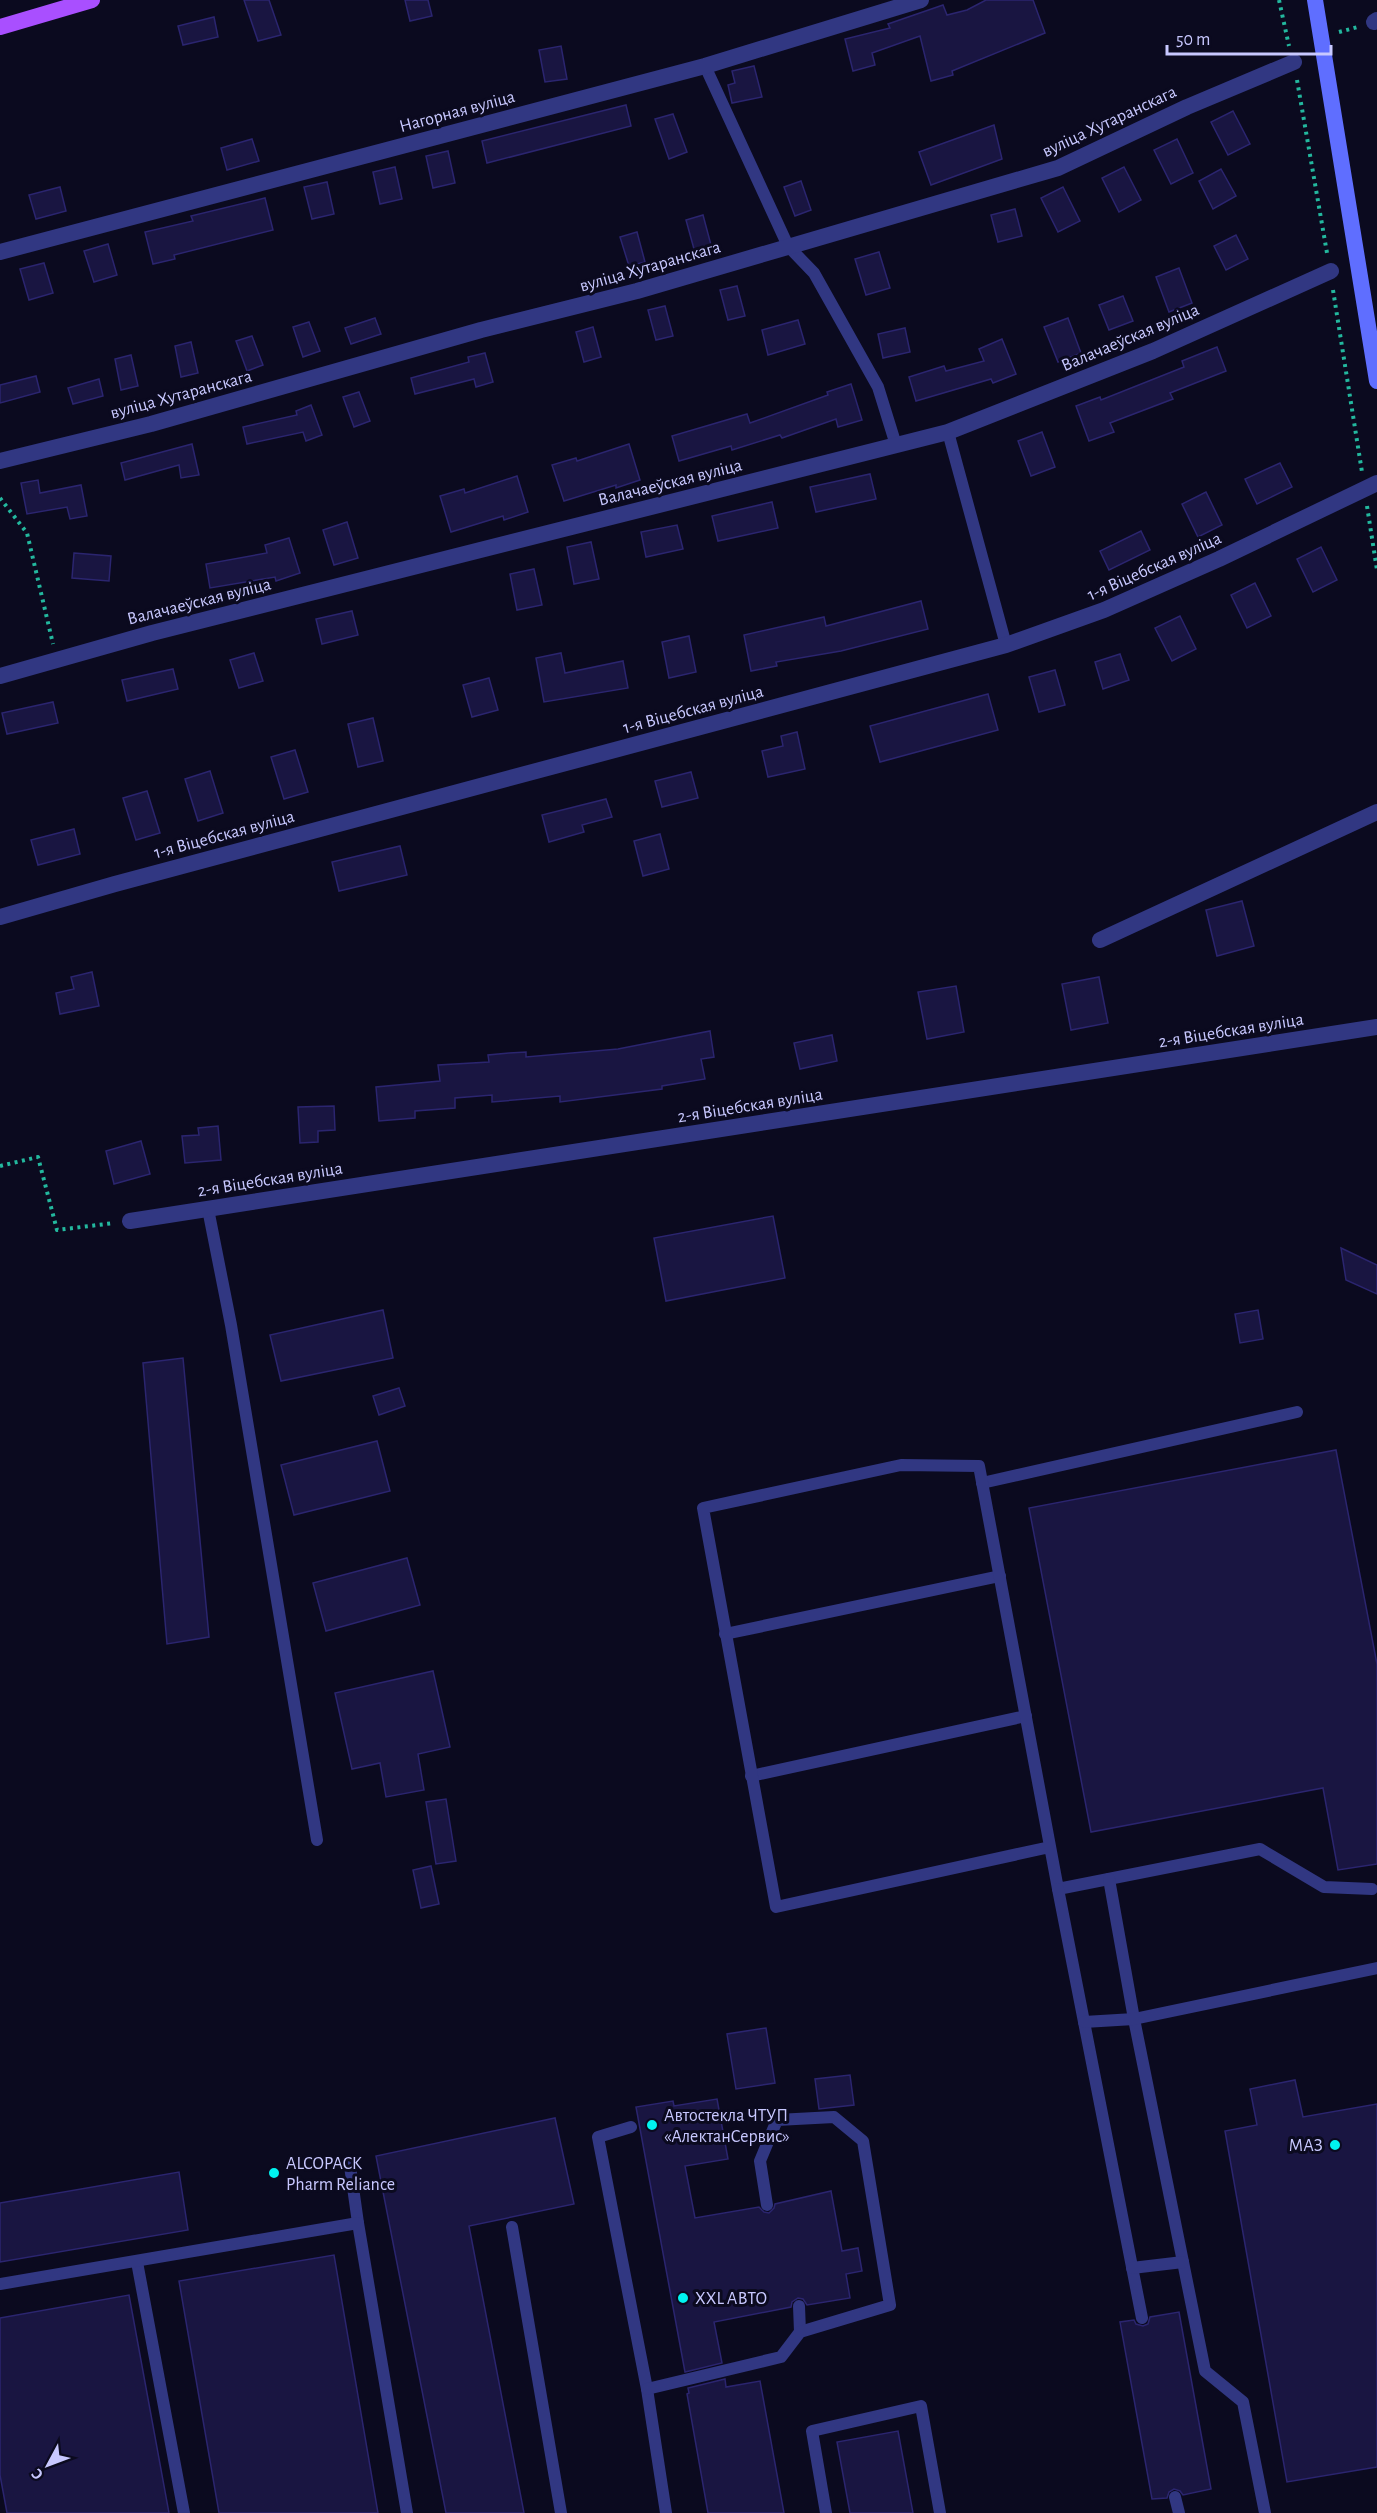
<svg xmlns="http://www.w3.org/2000/svg" width="1377" height="2513" font-family="'Alegreya Sans',sans-serif">
<style>
.building{fill:#191541;stroke:#2b256f;stroke-width:1.5}
.lines{fill:none;stroke-linecap:round;stroke-linejoin:round}
.path{stroke:#23b89e;stroke-width:4;stroke-dasharray:3 4.5;stroke-linecap:butt}
.service{stroke:#313782;stroke-width:12}
.minor{stroke:#313782;stroke-width:16}
.secondary{stroke:#5f6eff;stroke-width:16}
.primary{stroke:#a94fff;stroke-width:16}
.poi-dot{fill:#00f3f0;stroke:#0b0a1f;stroke-width:2}
.labels{text-anchor:middle;stroke-width:6;stroke-linejoin:round;paint-order:stroke}
.street-label{font-size:18px;fill:#c8c8ff;stroke:#0b0a1f}
.poi-label{font-size:18px;fill:#c8c8ff;stroke:#0b0a1f;text-anchor:start}
</style>
<rect width="100%" height="100%" fill="#0b0a1f"/>
<!-- building -->
<g class="building">
<path d="M 244,0 L 269,0 L 281,35 L 258,41 Z"/>
<path d="M 405,0 L 428,0 L 432,16 L 410,21 Z"/>
<path d="M 986,0 L 1033,0 L 1045,33 L 952,71 L 953,75 L 931,81 L 920,36 L 872,53 L 875,65 L 853,71 L 845,39 L 890,28 L 888,24 L 943,5 L 947,15 L 967,10 Z"/>
<path d="M 214,17 L 218,37 L 183,45 L 178,26 Z"/>
<path d="M 561,46 L 567,79 L 545,82 L 539,50 Z"/>
<path d="M 754,66 L 762,97 L 732,103 L 728,85 L 735,83 L 732,71 Z"/>
<path d="M 626,105 L 631,126 L 487,163 L 482,141 Z"/>
<path d="M 1233,111 L 1250,144 L 1228,155 L 1211,122 Z"/>
<path d="M 673,114 L 687,152 L 669,159 L 655,119 Z"/>
<path d="M 994,125 L 1002,159 L 931,185 L 919,152 Z"/>
<path d="M 252,139 L 259,161 L 227,170 L 221,148 Z"/>
<path d="M 1177,139 L 1193,173 L 1171,184 L 1154,150 Z"/>
<path d="M 448,151 L 455,183 L 433,188 L 426,156 Z"/>
<path d="M 395,167 L 402,199 L 380,204 L 373,172 Z"/>
<path d="M 1124,167 L 1141,200 L 1119,212 L 1102,178 Z"/>
<path d="M 1221,169 L 1236,196 L 1213,209 L 1199,181 Z"/>
<path d="M 801,181 L 811,210 L 795,216 L 784,187 Z"/>
<path d="M 327,182 L 334,214 L 312,219 L 304,187 Z"/>
<path d="M 60,187 L 66,211 L 36,219 L 29,195 Z"/>
<path d="M 1063,187 L 1080,221 L 1058,232 L 1041,198 Z"/>
<path d="M 265,198 L 273,230 L 174,255 L 175,259 L 153,264 L 145,232 L 193,221 L 191,216 Z"/>
<path d="M 1015,209 L 1022,236 L 998,242 L 991,215 Z"/>
<path d="M 703,215 L 711,245 L 694,249 L 686,220 Z"/>
<path d="M 637,232 L 645,262 L 629,266 L 620,237 Z"/>
<path d="M 1236,235 L 1248,259 L 1226,270 L 1214,246 Z"/>
<path d="M 108,244 L 117,275 L 94,282 L 84,251 Z"/>
<path d="M 879,252 L 890,288 L 866,295 L 855,259 Z"/>
<path d="M 44,263 L 53,293 L 29,300 L 20,269 Z"/>
<path d="M 1179,268 L 1192,303 L 1169,312 L 1156,277 Z"/>
<path d="M 737,286 L 745,316 L 728,320 L 720,290 Z"/>
<path d="M 1123,296 L 1133,321 L 1109,330 L 1099,305 Z"/>
<path d="M 665,306 L 673,336 L 656,340 L 648,310 Z"/>
<path d="M 375,318 L 381,334 L 351,344 L 345,328 Z"/>
<path d="M 1068,318 L 1081,353 L 1058,362 L 1044,327 Z"/>
<path d="M 798,320 L 805,344 L 768,355 L 762,330 Z"/>
<path d="M 309,322 L 320,351 L 303,357 L 293,327 Z"/>
<path d="M 593,327 L 601,357 L 584,362 L 576,332 Z"/>
<path d="M 905,328 L 910,352 L 883,358 L 878,334 Z"/>
<path d="M 252,336 L 263,365 L 247,371 L 236,341 Z"/>
<path d="M 1002,339 L 1016,374 L 993,383 L 991,379 L 916,401 L 909,377 L 944,366 L 946,371 L 984,361 L 979,349 Z"/>
<path d="M 191,342 L 198,373 L 181,377 L 175,346 Z"/>
<path d="M 1217,347 L 1226,371 L 1170,393 L 1173,399 L 1110,423 L 1114,432 L 1089,441 L 1076,406 L 1100,397 L 1101,400 L 1184,367 L 1182,361 Z"/>
<path d="M 485,353 L 493,382 L 476,387 L 474,379 L 415,394 L 411,378 L 469,362 L 468,357 Z"/>
<path d="M 131,355 L 138,386 L 121,390 L 115,359 Z"/>
<path d="M 36,376 L 40,392 L 0,403 L 0,385 Z"/>
<path d="M 99,379 L 103,396 L 73,404 L 68,388 Z"/>
<path d="M 851,384 L 862,420 L 838,427 L 836,419 L 782,438 L 780,435 L 732,450 L 731,446 L 679,461 L 672,436 L 747,414 L 750,423 L 828,395 L 827,392 Z"/>
<path d="M 359,392 L 370,421 L 354,427 L 343,397 Z"/>
<path d="M 311,405 L 322,435 L 306,441 L 303,432 L 247,444 L 243,427 L 297,415 L 296,411 Z"/>
<path d="M 1042,432 L 1055,467 L 1031,476 L 1018,441 Z"/>
<path d="M 192,444 L 199,475 L 181,478 L 179,465 L 125,480 L 121,463 Z"/>
<path d="M 629,444 L 640,480 L 616,488 L 616,485 L 564,501 L 552,465 L 576,458 L 577,461 Z"/>
<path d="M 1280,463 L 1292,487 L 1257,504 L 1245,479 Z"/>
<path d="M 870,474 L 876,499 L 816,512 L 810,487 Z"/>
<path d="M 517,476 L 528,512 L 504,520 L 503,516 L 451,532 L 440,496 L 464,489 L 465,493 Z"/>
<path d="M 38,480 L 40,493 L 81,485 L 87,516 L 70,519 L 67,507 L 27,514 L 21,483 Z"/>
<path d="M 1206,492 L 1222,525 L 1198,537 L 1182,504 Z"/>
<path d="M 772,502 L 778,528 L 718,541 L 712,516 Z"/>
<path d="M 347,522 L 358,558 L 334,565 L 323,530 Z"/>
<path d="M 677,525 L 683,549 L 646,557 L 641,532 Z"/>
<path d="M 1141,531 L 1150,550 L 1109,570 L 1100,551 Z"/>
<path d="M 289,538 L 300,573 L 276,581 L 275,577 L 210,588 L 206,564 L 267,553 L 265,545 Z"/>
<path d="M 591,542 L 599,579 L 574,584 L 567,547 Z"/>
<path d="M 1321,547 L 1337,580 L 1313,592 L 1297,559 Z"/>
<path d="M 74,553 L 111,556 L 109,581 L 72,578 Z"/>
<path d="M 534,569 L 542,605 L 517,610 L 510,574 Z"/>
<path d="M 1255,583 L 1271,616 L 1247,628 L 1231,595 Z"/>
<path d="M 921,601 L 928,629 L 841,651 L 776,662 L 777,666 L 751,671 L 744,635 L 824,617 L 826,626 Z"/>
<path d="M 352,611 L 358,635 L 322,644 L 316,619 Z"/>
<path d="M 1180,616 L 1196,649 L 1172,661 L 1155,628 Z"/>
<path d="M 689,636 L 696,672 L 669,678 L 662,642 Z"/>
<path d="M 254,653 L 263,681 L 239,688 L 230,660 Z"/>
<path d="M 561,653 L 565,673 L 623,661 L 628,688 L 544,702 L 536,658 Z"/>
<path d="M 1120,654 L 1129,680 L 1103,689 L 1095,662 Z"/>
<path d="M 173,669 L 178,689 L 127,701 L 122,680 Z"/>
<path d="M 1055,670 L 1065,705 L 1039,712 L 1029,677 Z"/>
<path d="M 489,678 L 498,710 L 472,717 L 463,685 Z"/>
<path d="M 988,694 L 998,730 L 880,762 L 870,726 Z"/>
<path d="M 53,702 L 58,723 L 7,734 L 2,713 Z"/>
<path d="M 373,718 L 383,761 L 358,767 L 348,724 Z"/>
<path d="M 797,732 L 805,769 L 768,777 L 762,751 L 783,746 L 781,736 Z"/>
<path d="M 295,750 L 308,792 L 284,799 L 271,757 Z"/>
<path d="M 210,771 L 223,813 L 198,821 L 185,779 Z"/>
<path d="M 691,772 L 698,798 L 662,807 L 655,781 Z"/>
<path d="M 147,791 L 160,833 L 136,840 L 123,798 Z"/>
<path d="M 606,799 L 612,817 L 582,825 L 584,832 L 549,842 L 542,815 Z"/>
<path d="M 74,829 L 80,854 L 38,865 L 31,840 Z"/>
<path d="M 660,834 L 669,869 L 643,876 L 634,841 Z"/>
<path d="M 400,846 L 407,875 L 339,891 L 332,862 Z"/>
<path d="M 1242,901 L 1254,946 L 1217,956 L 1206,910 Z"/>
<path d="M 92,972 L 99,1006 L 60,1014 L 56,993 L 74,989 L 71,977 Z"/>
<path d="M 1099,977 L 1108,1023 L 1071,1030 L 1062,984 Z"/>
<path d="M 956,986 L 964,1032 L 927,1039 L 918,992 Z"/>
<path d="M 710,1031 L 714,1057 L 701,1059 L 705,1079 L 662,1086 L 662,1089 L 560,1102 L 560,1096 L 492,1102 L 492,1095 L 455,1098 L 455,1108 L 415,1111 L 415,1118 L 379,1121 L 376,1087 L 440,1081 L 438,1065 L 489,1062 L 488,1055 L 509,1053 L 526,1052 L 526,1057 L 618,1049 Z"/>
<path d="M 832,1035 L 837,1061 L 800,1069 L 794,1043 Z"/>
<path d="M 334,1106 L 335,1130 L 318,1131 L 318,1142 L 300,1143 L 298,1107 Z"/>
<path d="M 218,1126 L 221,1160 L 185,1163 L 182,1136 L 199,1135 L 198,1128 Z"/>
<path d="M 141,1141 L 150,1174 L 114,1184 L 106,1151 Z"/>
<path d="M 773,1216 L 785,1278 L 666,1301 L 654,1238 Z"/>
<path d="M 1341,1248 L 1377,1265 L 1377,1294 L 1346,1280 Z"/>
<path d="M 383,1310 L 393,1358 L 281,1381 L 270,1335 Z"/>
<path d="M 1258,1310 L 1263,1339 L 1240,1343 L 1235,1314 Z"/>
<path d="M 183,1358 L 209,1637 L 167,1644 L 143,1363 Z"/>
<path d="M 399,1388 L 405,1406 L 379,1415 L 373,1396 Z"/>
<path d="M 377,1441 L 390,1491 L 294,1515 L 281,1465 Z"/>
<path d="M 1336,1450 L 1377,1664 L 1377,1864 L 1338,1870 L 1323,1788 L 1091,1832 L 1029,1508 Z"/>
<path d="M 407,1558 L 420,1605 L 326,1631 L 313,1583 Z"/>
<path d="M 433,1671 L 450,1747 L 418,1754 L 424,1790 L 386,1797 L 380,1763 L 352,1769 L 335,1693 Z"/>
<path d="M 446,1799 L 456,1861 L 436,1864 L 426,1802 Z"/>
<path d="M 431,1866 L 439,1904 L 421,1908 L 413,1870 Z"/>
<path d="M 766,2028 L 775,2083 L 736,2089 L 727,2034 Z"/>
<path d="M 850,2075 L 854,2105 L 819,2109 L 815,2079 Z"/>
<path d="M 1295,2080 L 1303,2117 L 1377,2104 L 1377,2467 L 1287,2482 L 1225,2131 L 1257,2125 L 1250,2089 Z"/>
<path d="M 717,2099 L 728,2159 L 685,2166 L 695,2218 L 759,2207 L 764,2212 L 769,2213 L 774,2208 L 775,2204 L 831,2191 L 842,2251 L 858,2248 L 862,2271 L 846,2274 L 850,2298 L 807,2305 L 803,2299 L 798,2298 L 792,2302 L 791,2307 L 714,2322 L 722,2363 L 685,2372 L 636,2107 L 673,2101 L 674,2106 Z"/>
<path d="M 555,2118 L 574,2204 L 469,2226 L 524,2513 L 446,2513 L 376,2156 Z"/>
<path d="M 179,2172 L 188,2230 L 0,2262 L 0,2203 Z"/>
<path d="M 334,2255 L 378,2513 L 219,2513 L 179,2281 Z"/>
<path d="M 129,2295 L 169,2513 L 7,2513 L 0,2475 L 0,2318 Z"/>
<path d="M 1179,2312 L 1211,2489 L 1183,2495 L 1180,2491 L 1174,2489 L 1169,2492 L 1167,2498 L 1152,2499 L 1120,2322 L 1134,2320 L 1136,2324 L 1143,2326 L 1148,2324 L 1150,2317 Z"/>
<path d="M 725,2379 L 726,2387 L 760,2381 L 784,2513 L 708,2513 L 687,2394 L 689,2393 L 688,2388 Z"/>
<path d="M 898,2431 L 913,2513 L 850,2513 L 837,2442 Z"/>
</g>
<g class="lines">
<!-- path -->
<g class="path">
<path d="M 1279,0 L 1289,46"/>
<path d="M 1339,32 L 1358,27"/>
<path d="M 1297,80 L 1327,253"/>
<path d="M 1333,290 L 1362,472"/>
<path d="M 0,498 L 27,533 L 53,644"/>
<path d="M 1367,506 L 1377,570"/>
<path d="M 0,1166 L 38,1157 L 57,1230 L 114,1223"/>
</g>
<!-- service -->
<g class="service">
<path d="M 705,66 L 788,246 L 814,273 L 878,387 L 896,445"/>
<path d="M 948,432 L 1006,645"/>
<path d="M 208,1209 L 231,1325 L 317,1840"/>
<path d="M 982,1483 L 1297,1412"/>
<path d="M 725,1634 L 1000,1576"/>
<path d="M 751,1776 L 1026,1716"/>
<path d="M 1050,1847 L 776,1907 L 703,1508 L 901,1465 L 979,1466 L 1058,1889 L 1260,1849 L 1324,1887 L 1372,1889"/>
<path d="M 1109,1879 L 1134,2019 L 1205,2371 L 1243,2402 L 1265,2513"/>
<path d="M 1058,1889 L 1142,2318"/>
<path d="M 1084,2022 L 1134,2019 L 1377,1968"/>
<path d="M 631,2127 L 598,2137 L 647,2389 L 666,2513"/>
<path d="M 350,2166 L 358,2223"/>
<path d="M 512,2227 L 561,2513"/>
<path d="M 137,2262 L 184,2513"/>
<path d="M 1132,2268 L 1183,2262"/>
<path d="M 0,2284 L 358,2223 L 407,2513"/>
<path d="M 799,2306 L 800,2332"/>
<path d="M 647,2389 L 781,2357 L 800,2332 L 890,2305 L 863,2141 L 834,2117 L 777,2120 L 760,2161 L 767,2205"/>
<path d="M 1175,2497 L 1179,2513"/>
<path d="M 826,2513 L 812,2431 L 921,2406 L 940,2513"/>
</g>
<!-- minor -->
<g class="minor">
<path d="M 1374,22 L 1377,20"/>
<path d="M 0,252 L 705,66 L 921,0"/>
<path d="M 0,461 L 151,424 L 481,330 L 637,291 L 1058,168 L 1187,107 L 1294,62"/>
<path d="M 0,676 L 152,633 L 948,432 L 1153,351 L 1331,271"/>
<path d="M 0,917 L 115,884 L 1006,645 L 1104,610 L 1219,559 L 1377,483"/>
<path d="M 1100,940 L 1377,812"/>
<path d="M 130,1221 L 1377,1027"/>
</g>
<!-- secondary -->
<path class="secondary" d="M 1315,0 L 1377,381"/>
<!-- primary -->
<path class="primary" d="M 0,27 L 92,0"/>
</g>
<!-- markers -->
<g class="poi-dot">
<circle cx="652" cy="2125" r="6"/>
<circle cx="1335" cy="2145" r="6"/>
<circle cx="274" cy="2173" r="6"/>
<circle cx="683" cy="2298" r="6"/>
</g>
<g class="labels">
<!-- street labels -->
<g class="street-label">
<text transform="translate(457 111) rotate(-15)" y="6">Нагорная вуліца</text>
<text transform="translate(1109 121) rotate(-25)" y="6">вуліца Хутаранскага</text>
<text transform="translate(650 266) rotate(-16)" y="6">вуліца Хутаранскага</text>
<text transform="translate(1130 337) rotate(-23)" y="6">Валачаеўская вуліца</text>
<text transform="translate(181 394) rotate(-15)" y="6">вуліца Хутаранскага</text>
<text transform="translate(670 482) rotate(-14)" y="6">Валачаеўская вуліца</text>
<text transform="translate(1154 566) rotate(-24)" y="6">1-я Віцебская вуліца</text>
<text transform="translate(199 601) rotate(-14)" y="6">Валачаеўская вуліца</text>
<text transform="translate(693 709) rotate(-15)" y="6">1-я Віцебская вуліца</text>
<text transform="translate(224 834) rotate(-15)" y="6">1-я Віцебская вуліца</text>
<text transform="translate(1231 1030) rotate(-9)" y="6">2-я Віцебская вуліца</text>
<text transform="translate(750 1105) rotate(-9)" y="6">2-я Віцебская вуліца</text>
<text transform="translate(270 1179) rotate(-9)" y="6">2-я Віцебская вуліца</text>
</g>
<!-- poi labels -->
<g class="poi-label">
<text x="664" y="2121">Автостекла ЧТУП<tspan x="664" dy="21">«АлектанСервис»</tspan></text>
<text x="1323" y="2151" text-anchor="end">МАЗ</text>
<text x="286" y="2169">ALCOPACK<tspan x="286" dy="21">Pharm Reliance</tspan></text>
<text x="695" y="2304">XXL АВТО</text>
</g>
</g>
<!-- north arrow -->
<g transform="translate(48 2465) rotate(229)" stroke="#0b0a1f" stroke-width="4.5" paint-order="stroke">
<path d="M0-4.5L10 22L0 15L-10 22Z" fill="#c8c8ff"/>
<text y="-9" font-size="16" font-weight="bold" text-anchor="middle" fill="#c8c8ff">С</text>
</g>
<!-- scale -->
<path d="M1167 45v9h164v-9" fill="none" stroke="#c8c8ff" stroke-width="3"/>
<text x="1176" y="45" font-size="18" fill="#c8c8ff" stroke="#0b0a1f" stroke-width="4.5" paint-order="stroke">50 m</text>
</svg>
